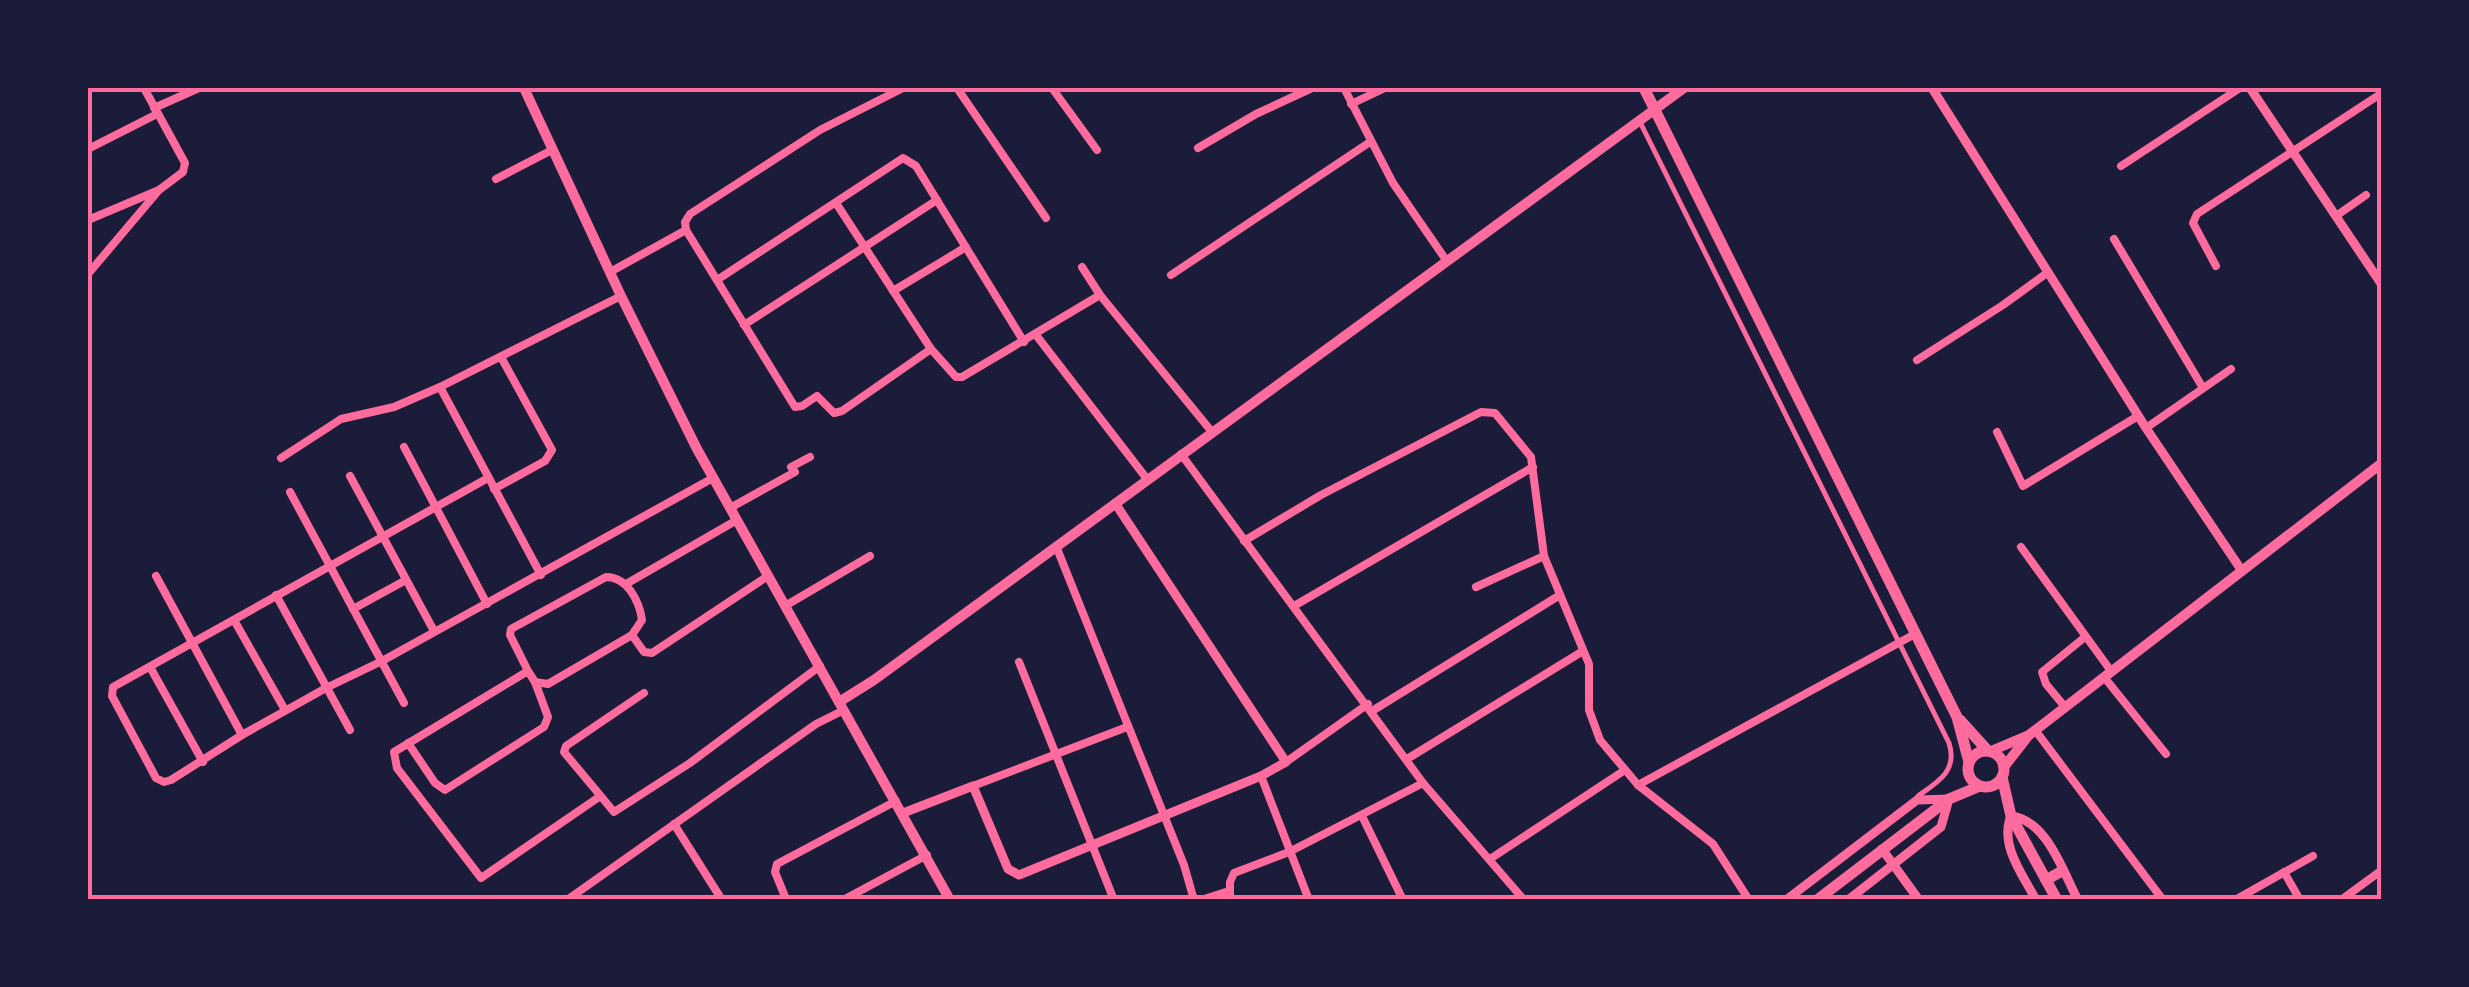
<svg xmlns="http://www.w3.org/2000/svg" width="2469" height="987" font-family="'Zilla Slab',serif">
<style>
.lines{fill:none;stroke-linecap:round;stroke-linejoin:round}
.pedestrian{stroke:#ff6b9d;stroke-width:5}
.minor{stroke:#ff6b9d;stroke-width:8}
.tertiary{stroke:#ff6b9d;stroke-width:9}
.secondary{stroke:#ff6b9d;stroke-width:10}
.primary{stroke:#ff6b9d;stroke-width:11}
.neatline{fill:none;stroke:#ff6b9d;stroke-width:4}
</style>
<rect width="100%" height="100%" fill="#1b1b3a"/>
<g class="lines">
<!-- pedestrian -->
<path class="pedestrian" d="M 1640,122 L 1949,743 C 1958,771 1938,782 1918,796"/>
<!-- minor -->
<g class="minor">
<path d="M 957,88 L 1046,218"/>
<path d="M 1052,88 L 1097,150"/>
<path d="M 1344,88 L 1393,183 L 1446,260"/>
<path d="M 1351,104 L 1385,88"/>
<path d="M 154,108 L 199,88"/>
<path d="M 1198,148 L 1256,114 L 1312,88"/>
<path d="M 88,149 L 157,114"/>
<path d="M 2121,166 L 2240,88"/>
<path d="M 496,179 L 552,150"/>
<path d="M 836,203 L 931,349 L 956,377 L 962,377 L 1100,295"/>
<path d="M 2336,216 L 2366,195"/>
<path d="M 88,220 L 159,190 L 183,172 L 185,163 L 144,88"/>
<path d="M 686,230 L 795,407 L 802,406 L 817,396 L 834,413 L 842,411 L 931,349"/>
<path d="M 2114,239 L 2203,388"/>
<path d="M 2216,266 L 2193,223 L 2197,214 L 2382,93"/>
<path d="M 1082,267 L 1100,295 L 1212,432"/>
<path d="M 610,272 L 686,230 L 685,222 L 690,214 L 820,130 L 903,88"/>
<path d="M 88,274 L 159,190"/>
<path d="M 1171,275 L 1370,142"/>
<path d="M 717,280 L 903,158 L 916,166 L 1024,342"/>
<path d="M 893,291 L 966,247"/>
<path d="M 744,325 L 937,200"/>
<path d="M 1036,335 L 1147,479"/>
<path d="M 1917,360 L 2003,305 L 2047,273"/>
<path d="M 440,387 L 541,575"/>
<path d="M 2146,428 L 2231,369"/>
<path d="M 1997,432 L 2023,486 L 2138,416"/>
<path d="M 404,447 L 487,604"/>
<path d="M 1181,454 L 1423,783 L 1524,900"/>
<path d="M 281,458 L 341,419 L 394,407 L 440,387 L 621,296"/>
<path d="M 350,476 L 434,631"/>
<path d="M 488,478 L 113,687 L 112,696 L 156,778 L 164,782 L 171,780 L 242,735 L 326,688 L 382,661 L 713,478"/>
<path d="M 494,489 L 545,461 L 552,450 L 501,357"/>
<path d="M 290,492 L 404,703"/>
<path d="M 730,508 L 795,472 L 791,467 L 810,457"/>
<path d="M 1244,541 L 1321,495 L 1481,412 L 1495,413 L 1531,457 L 1544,556 L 1589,664 L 1589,710 L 1600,740 L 1638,785 L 1713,844 L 1749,900"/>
<path d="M 1056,546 L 1184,865 L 1194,900"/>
<path d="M 2021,547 L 2111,671"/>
<path d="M 156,576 L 242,735"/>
<path d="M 626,584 L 737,520"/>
<path d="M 1476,587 L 1544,556"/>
<path d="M 276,595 L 350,730"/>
<path d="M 785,606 L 870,556"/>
<path d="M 1294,606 L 1533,467"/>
<path d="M 353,609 L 406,580"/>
<path d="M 234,620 L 285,710"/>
<path d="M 632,635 L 644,652 L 652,653 L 768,576"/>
<path d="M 1019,662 L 1114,900"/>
<path d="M 150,667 L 203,762"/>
<path d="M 528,671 L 510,635 L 511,629 L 606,577 C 627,577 639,600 642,620 L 632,635 L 548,684 L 535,682 L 528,671 L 394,752 L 397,768 L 481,878 L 599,797"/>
<path d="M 2104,677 L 2166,754"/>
<path d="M 644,693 L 566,746 L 564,752 L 614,812 L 690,763 L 820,666"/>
<path d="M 2065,707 L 2046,684 L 2042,672 L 2085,637"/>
<path d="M 1372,711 L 1560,595"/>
<path d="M 2035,730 L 2163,900"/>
<path d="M 408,743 L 435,783 L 445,790 L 544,727 L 548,717 L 535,682"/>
<path d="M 1407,759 L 1583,651"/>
<path d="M 1286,762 L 1368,704"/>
<path d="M 1261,776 L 1309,900"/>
<path d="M 1638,785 L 1915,634"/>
<path d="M 973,786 L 1127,727"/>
<path d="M 1362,816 L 1403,900"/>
<path d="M 674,824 L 722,900"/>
<path d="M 1490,859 L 1625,770"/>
<path d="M 2284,872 L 2300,900"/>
<path d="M 786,899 L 775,872 L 777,864 L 896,801"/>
<path d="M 567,900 L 816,724 L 844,710"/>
<path d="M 843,900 L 927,855"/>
<path d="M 1201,900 L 1229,891"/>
<path d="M 1230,900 L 1230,882 L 1234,873 L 1289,852 L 1423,783"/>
<path d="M 2235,900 L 2313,856"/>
<path d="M 2341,900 L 2382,870"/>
</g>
<!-- tertiary -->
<g class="tertiary">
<path d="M 1932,88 L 2146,428 L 2242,571"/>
<path d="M 2250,88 L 2382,285"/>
<path d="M 903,813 L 973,786 L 1008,869 L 1019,875 L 1261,776 L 1286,762 L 1115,503"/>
<path d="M 1882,849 L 1919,900"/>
<path d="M 1786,900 L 1917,800 L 1949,799 L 1941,827 L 1848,900"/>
<path d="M 2036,900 C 2023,875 1999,845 2011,816 C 2047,820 2063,872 2078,900"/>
</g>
<!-- secondary -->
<g class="secondary">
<path d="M 524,88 L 621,296 L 697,449 L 950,900"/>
<path d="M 839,702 L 874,680 L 1684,88"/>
<path d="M 1991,751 L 2029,735"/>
<path d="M 2004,767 L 2029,735 L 2382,463"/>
</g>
<!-- primary -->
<g class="primary">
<path d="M 1644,88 L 1957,717 L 1969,762"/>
<path d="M 1960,720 L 1988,751"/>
<circle cx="1986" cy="769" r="18"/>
<path d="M 2002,777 L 2011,816 L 2057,900"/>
<path d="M 2046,880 L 2062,871"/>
<path d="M 1817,900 L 1949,799 L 1980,786"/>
</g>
</g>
<!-- border -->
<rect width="2469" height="987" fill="none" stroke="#1b1b3a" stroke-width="180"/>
<rect x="90" y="90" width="2289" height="807" class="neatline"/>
</svg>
